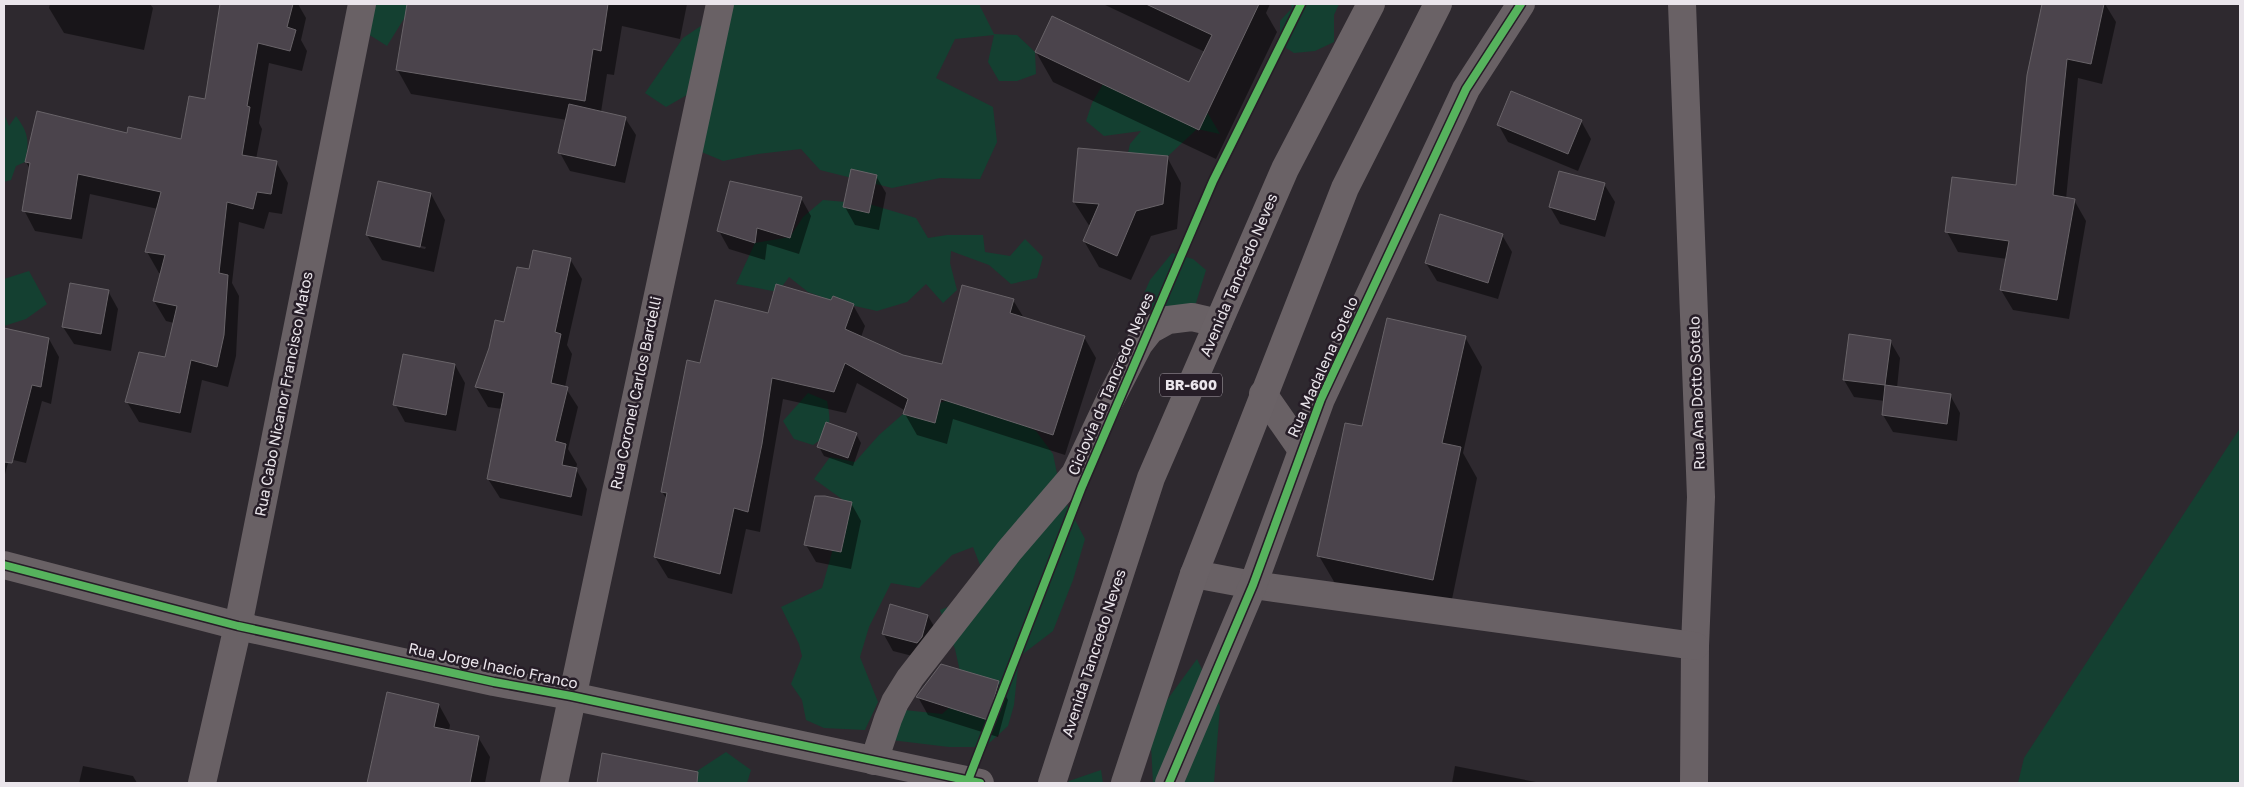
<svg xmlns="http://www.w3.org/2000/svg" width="2244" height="787" font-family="'Golos Text',sans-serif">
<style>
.green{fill:#144031}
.shadow{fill:#0007;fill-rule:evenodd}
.building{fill:#4b444c;stroke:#686368}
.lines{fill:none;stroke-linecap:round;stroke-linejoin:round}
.minor{stroke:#696165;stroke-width:28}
.primary{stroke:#6a6266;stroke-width:28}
.cycleway-casing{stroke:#261d27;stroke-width:11}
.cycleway{stroke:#56b35d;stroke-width:8}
.labels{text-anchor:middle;stroke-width:5;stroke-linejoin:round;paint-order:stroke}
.shield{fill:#261d27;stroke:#afa9b0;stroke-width:1}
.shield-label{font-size:14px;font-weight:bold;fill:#eae5eb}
.street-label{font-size:15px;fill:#eae5eb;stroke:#261d27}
</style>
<rect width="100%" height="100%" fill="#2e292f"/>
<!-- green -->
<g class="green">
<path d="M 370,4 L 479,4 L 490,13 L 405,17 L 387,46 L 357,27 Z"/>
<path d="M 728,4 L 979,4 L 994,34 L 1017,35 L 1035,52 L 1036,74 L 1017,81 L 999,81 L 988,62 L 994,35 L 955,39 L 936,78 L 993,107 L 997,142 L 980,179 L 940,178 L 892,188 L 820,170 L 801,149 L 758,154 L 723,161 L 685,145 L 706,84 L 666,107 L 645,93 L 683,38 L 720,13 Z"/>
<path d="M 1291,4 L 1339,4 L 1334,15 L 1334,42 L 1315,51 L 1294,53 L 1280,44 L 1280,21 L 1292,8 Z"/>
<path d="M 1129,72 L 1207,112 L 1220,134 L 1197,129 L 1168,156 L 1128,153 L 1130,144 L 1141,131 L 1104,136 L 1086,121 L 1092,103 L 1103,84 Z"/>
<path d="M 4,114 L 9,126 L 16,116 C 28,132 30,141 25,162 L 16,166 L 11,180 L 4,182 Z"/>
<path d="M 823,200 L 869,204 L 916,218 L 928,238 L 947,235 L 983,235 L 985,252 L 1010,256 L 1025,239 L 1043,257 L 1037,278 L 1011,284 L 989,265 L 951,251 L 950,263 L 957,290 L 943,303 L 926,284 L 907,302 L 877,311 L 833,301 L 808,292 L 789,277 L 778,292 L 736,284 L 755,243 L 790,237 L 803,217 Z"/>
<path d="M 1172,253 L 1193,259 L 1206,270 L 1196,303 L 1176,315 L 1138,307 L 1150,280 Z"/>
<path d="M 29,271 L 47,304 L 26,319 L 4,326 L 4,279 Z"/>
<path d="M 808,393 L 827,401 C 831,422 832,433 813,445 L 794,439 L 783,421 Z"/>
<path d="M 946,401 L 988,408 L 1036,431 L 1053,454 L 1061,493 L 1085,539 L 1073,580 L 1053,631 L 1019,657 L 1014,705 L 1008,726 L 985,747 L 949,747 L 891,740 L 895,709 L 942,714 L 965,694 L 955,649 L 940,610 L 974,597 L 982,570 L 973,547 L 952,555 L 919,588 L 891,583 L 869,627 L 860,657 L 878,702 L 865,730 L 824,728 L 806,720 L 802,700 L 791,684 L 802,656 L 799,644 L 781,607 L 822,588 L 846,502 L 814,479 L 830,457 L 855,462 L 879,435 L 903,414 Z"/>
<path d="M 2240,428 L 2240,783 L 2018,783 L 2024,758 Z"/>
<path d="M 1197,659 L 1220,706 L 1214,783 L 1153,783 L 1151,745 L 1167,700 Z"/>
<path d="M 726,752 L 751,770 L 747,783 L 689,783 L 694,773 Z"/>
<path d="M 1101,770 L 1103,783 L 1068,783 L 1069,781 Z"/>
</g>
<!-- shadow -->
<g class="shadow">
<path d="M 50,4 L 150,4 L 153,8 L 144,50 L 64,33 L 49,8 Z"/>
<path d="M 220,4 L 298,4 L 306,18 L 301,40 L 307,51 L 302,71 L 269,63 L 259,123 L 262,129 L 256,159 L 276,162 L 288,183 L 282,214 L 269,212 L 264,229 L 239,222 L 232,283 L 239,296 L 236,356 L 228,387 L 202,380 L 191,433 L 139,422 L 127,402 L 166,359 L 174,323 L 166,321 L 154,301 L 161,273 L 159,273 L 147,252 L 158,209 L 90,194 L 82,239 L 35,231 L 24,210 L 30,169 L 26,162 L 127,134 L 182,141 L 206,100 Z"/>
<path d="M 477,4 L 687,4 L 680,39 L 622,26 L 614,75 L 607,74 L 601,112 L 625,118 L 636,135 L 625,183 L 570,171 L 560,153 L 567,120 L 411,94 L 397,69 L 472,30 Z"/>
<path d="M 1103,4 L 1270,4 L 1266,13 L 1277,32 L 1216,159 L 1053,82 L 1036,52 L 1190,83 L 1205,52 Z"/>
<path d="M 2044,4 L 2105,4 L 2116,22 L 2102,84 L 2078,78 L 2066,199 L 2074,200 L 2086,221 L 2069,319 L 2013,310 L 2001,290 L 2007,259 L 1958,252 L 1947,232 L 2017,186 L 2028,75 Z"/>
<path d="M 1581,121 L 1591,139 L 1578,171 L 1508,142 L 1498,124 Z"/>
<path d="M 1167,157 L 1181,183 L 1177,229 L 1151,236 L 1131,280 L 1099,267 L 1084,241 L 1090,227 L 1074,202 Z"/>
<path d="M 876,176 L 886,193 L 879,230 L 855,225 L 845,207 Z"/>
<path d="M 1604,184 L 1615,202 L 1605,237 L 1560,224 L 1550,207 Z"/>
<path d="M 431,194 L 445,220 L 434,272 L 382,260 L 367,235 ZM 385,238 L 426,247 L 425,249 L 385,240 Z"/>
<path d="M 801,198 L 811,216 L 799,254 L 767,244 L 765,260 L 729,249 L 719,231 Z"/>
<path d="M 1502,235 L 1512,252 L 1498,299 L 1437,281 L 1426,263 Z"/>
<path d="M 570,259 L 582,279 L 567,345 L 572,354 L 565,387 L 578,407 L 568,449 L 577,464 L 576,469 L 587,489 L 582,516 L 500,498 L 488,479 L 502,409 L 488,407 L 476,387 L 530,271 Z"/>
<path d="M 108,291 L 118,309 L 111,351 L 74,344 L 63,327 Z"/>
<path d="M 1013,300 L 1024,318 L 1084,337 L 1096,358 L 1065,455 L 953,419 L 947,444 L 917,435 L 905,414 L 906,411 L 857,383 L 846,413 L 783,399 L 760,532 L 746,529 L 732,594 L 668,578 L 655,557 L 667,499 L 662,492 L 701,364 L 768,314 L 832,302 L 853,305 L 865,326 L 861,337 L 903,356 L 943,366 Z"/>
<path d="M 4,330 L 49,339 L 59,357 L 51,404 L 42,401 L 26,463 L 9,459 L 4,478 Z"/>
<path d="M 1465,337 L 1482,367 L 1463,453 L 1477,478 L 1450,609 L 1336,585 L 1319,556 L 1363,428 Z"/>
<path d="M 1890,341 L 1900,358 L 1897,388 L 1950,395 L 1960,413 L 1957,441 L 1893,432 L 1883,415 L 1885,401 L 1854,397 L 1844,380 Z"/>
<path d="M 455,365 L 465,383 L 456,431 L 405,422 L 395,404 Z"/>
<path d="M 856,434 L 861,443 L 853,466 L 824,456 L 819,447 Z"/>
<path d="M 851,503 L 861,521 L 851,569 L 816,562 L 806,545 Z"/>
<path d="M 928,616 L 938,633 L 928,660 L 893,651 L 883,633 Z"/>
<path d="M 998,682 L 1008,700 L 998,737 L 928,715 L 918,697 Z"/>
<path d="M 388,694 L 439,705 L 450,725 L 449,731 L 478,737 L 490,757 L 485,783 L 368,783 Z"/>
<path d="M 603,755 L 665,767 L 675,783 L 598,783 Z"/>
<path d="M 83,766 L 133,776 L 137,783 L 79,783 Z"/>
<path d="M 1455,766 L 1541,783 L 1452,783 Z"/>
</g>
<!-- building -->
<g class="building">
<path d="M 220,4 L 293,4 L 287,27 L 296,30 L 290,51 L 258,43 L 247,106 L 250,107 L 242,155 L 277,161 L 271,194 L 257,192 L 253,209 L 227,202 L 219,273 L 228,275 L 224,335 L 217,367 L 191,360 L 180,413 L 125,402 L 139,352 L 165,357 L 177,306 L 153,301 L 165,255 L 145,252 L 161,192 L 78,174 L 71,219 L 22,211 L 30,163 L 25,162 L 37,111 L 127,133 L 128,127 L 181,139 L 189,96 L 205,99 Z"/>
<path d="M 407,4 L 608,4 L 601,51 L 593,49 L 585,101 L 396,70 Z"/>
<path d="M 1146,4 L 1259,4 L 1199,130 L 1035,52 L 1052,16 L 1189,82 L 1212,35 Z"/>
<path d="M 2042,4 L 2104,4 L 2091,64 L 2067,59 L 2053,195 L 2075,199 L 2057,300 L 2000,290 L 2009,241 L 1945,232 L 1952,177 L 2016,185 L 2027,75 Z"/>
<path d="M 1511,91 L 1582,120 L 1568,154 L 1497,125 Z"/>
<path d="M 569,104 L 626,117 L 615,166 L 558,153 Z"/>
<path d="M 1078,148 L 1168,156 L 1163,204 L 1136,211 L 1117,256 L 1083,241 L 1099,204 L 1073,202 Z"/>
<path d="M 851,169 L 877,175 L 869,213 L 843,207 Z"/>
<path d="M 1559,171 L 1605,183 L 1595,220 L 1549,207 Z"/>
<path d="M 378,181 L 431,193 L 420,247 L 366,235 Z"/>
<path d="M 730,181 L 802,197 L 790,238 L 757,228 L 755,243 L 717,231 Z"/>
<path d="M 1440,214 L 1503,234 L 1488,283 L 1425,263 Z"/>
<path d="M 533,250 L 571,258 L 555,332 L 561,334 L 551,383 L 568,387 L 555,441 L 566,444 L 562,465 L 577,468 L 571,497 L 487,479 L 504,393 L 475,387 L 489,348 L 495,320 L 504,322 L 517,267 L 529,269 Z"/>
<path d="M 70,283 L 109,290 L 101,334 L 62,327 Z"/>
<path d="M 776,284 L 831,300 L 833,296 L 854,304 L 845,329 L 903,355 L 942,364 L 962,285 L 1014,299 L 1010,313 L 1085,336 L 1053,435 L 941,399 L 935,423 L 903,414 L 908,399 L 845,363 L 834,392 L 772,378 L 762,444 L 748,512 L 734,508 L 720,574 L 654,557 L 667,493 L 661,492 L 687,360 L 700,363 L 715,300 L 768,313 Z"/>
<path d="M 1387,318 L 1466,336 L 1442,443 L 1461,447 L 1433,580 L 1317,556 L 1345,423 L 1362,426 Z"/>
<path d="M 4,328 L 49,338 L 41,387 L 32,385 L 12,463 L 4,462 Z"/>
<path d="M 1849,334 L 1891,340 L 1885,385 L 1843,380 Z"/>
<path d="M 403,354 L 455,364 L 446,415 L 393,405 Z"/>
<path d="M 1885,385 L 1951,394 L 1947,424 L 1882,415 Z"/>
<path d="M 826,422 L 857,433 L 848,458 L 817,447 Z"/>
<path d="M 815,496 L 825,496 L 852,502 L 841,552 L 804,545 Z"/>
<path d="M 890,604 L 928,615 L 922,637 L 917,643 L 882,634 Z"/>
<path d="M 941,664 L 999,681 L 988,720 L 916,697 Z"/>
<path d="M 387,692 L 439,704 L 434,727 L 479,736 L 470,783 L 367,783 Z"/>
<path d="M 602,753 L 698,772 L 697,783 L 597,783 Z"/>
</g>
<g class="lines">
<!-- minor -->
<g class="minor">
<path d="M 1682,4 L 1701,497 L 1695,646 L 1694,783"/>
<path d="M 1263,394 L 1302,450"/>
<path d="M 4,565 L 238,626 L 494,682 L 571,696 L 980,783"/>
<path d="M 1194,574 L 1253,585 L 1695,646"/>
<path d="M 874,761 L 888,719 L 895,702 L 910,678 L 1009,551 L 1075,474 L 1109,402 L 1139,344 L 1150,330 L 1168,320 L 1192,317 L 1218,323"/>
<path d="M 202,783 L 238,626 L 362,4"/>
<path d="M 554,783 L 720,4"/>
<path d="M 1169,783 L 1253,585 L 1321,399 L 1466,89 L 1521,4"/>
</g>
<!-- primary -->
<g class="primary">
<path d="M 1052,783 L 1151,478 L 1285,169 L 1371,4"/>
<path d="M 1125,783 L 1194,574 L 1345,188 L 1438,4"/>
</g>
<!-- cycleway casing -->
<g class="cycleway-casing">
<g id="cycleway">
<path d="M 4,565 L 238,626 L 494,682 L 571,696 L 980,783"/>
<path d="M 967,783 L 1081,489 L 1213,181 L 1301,4"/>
<path d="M 1169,783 L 1253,585 L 1321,399 L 1466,89 L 1521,4"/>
</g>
</g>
<!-- cycleway -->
<use href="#cycleway" class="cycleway"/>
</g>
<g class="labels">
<!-- shield labels -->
<rect class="shield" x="1160" y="373.5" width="62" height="23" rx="4"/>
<g class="shield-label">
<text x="1191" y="390">BR-600</text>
</g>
<!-- street labels -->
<g class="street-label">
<text transform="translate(1239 275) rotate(-67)" y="5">Avenida Tancredo Neves</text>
<text transform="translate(1323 367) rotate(-66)" y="5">Rua Madalena Sotelo</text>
<text transform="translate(1111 384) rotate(-67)" y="5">Ciclovia da Tancredo Neves</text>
<text transform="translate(636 393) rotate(-78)" y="5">Rua Coronel Carlos Bardelli</text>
<text transform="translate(1697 393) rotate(-92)" y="5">Rua Ana Dotto Sotelo</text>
<text transform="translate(284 394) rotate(-79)" y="5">Rua Cabo Nicanor Francisco Matos</text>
<text transform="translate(1094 653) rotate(-72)" y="5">Avenida Tancredo Neves</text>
<text transform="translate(493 666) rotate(12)" y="5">Rua Jorge Inacio Franco</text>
</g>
</g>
<!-- border -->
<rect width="2244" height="787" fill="none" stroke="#eae5eb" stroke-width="10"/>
</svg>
